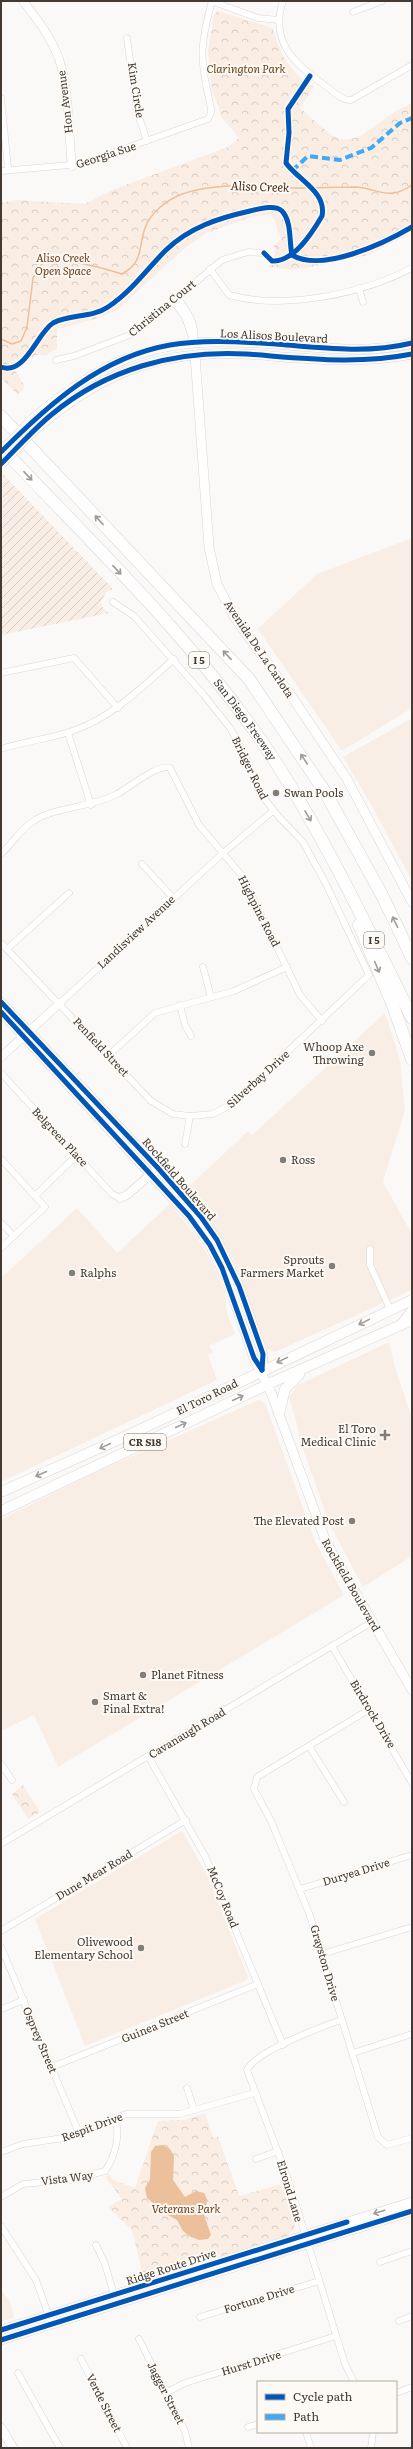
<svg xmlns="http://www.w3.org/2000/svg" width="413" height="2449" font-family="Literata,serif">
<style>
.built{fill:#f9eee6}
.industrial{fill:url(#industrial-furrows)}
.park{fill:url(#park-crowns)}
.water{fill:#ecc09a}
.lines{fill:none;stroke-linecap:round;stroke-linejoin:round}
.stream{stroke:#ecc09a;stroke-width:1.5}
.minor-casing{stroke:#dbd5d1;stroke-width:7}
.tertiary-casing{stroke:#dbd5d1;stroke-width:9}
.secondary-casing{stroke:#dbd5d1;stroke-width:10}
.primary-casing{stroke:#dbd5d1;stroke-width:11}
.motorway-casing{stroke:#dbd5d1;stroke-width:13}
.minor{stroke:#fefefe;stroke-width:6}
.tertiary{stroke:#fefefe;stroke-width:8}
.secondary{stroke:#fefefe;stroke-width:9}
.primary{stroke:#fefefe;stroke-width:10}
.motorway{stroke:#fefefe;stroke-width:12}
.secondary-bridge-casing{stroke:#dbd5d1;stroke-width:10;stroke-linecap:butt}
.secondary-bridge{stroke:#fefefe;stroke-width:9}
.quiet{stroke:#3fa9f5;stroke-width:4;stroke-dasharray:8 4;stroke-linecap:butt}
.cycleway-casing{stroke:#fdf9f5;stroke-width:8}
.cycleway{stroke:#0057b8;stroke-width:5}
.oneway{stroke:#a09c98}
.poi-dot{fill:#837d78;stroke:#fdf9f5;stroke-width:1.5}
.labels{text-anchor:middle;stroke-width:4;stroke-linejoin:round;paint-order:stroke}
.shield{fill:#fdf9f5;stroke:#7a736d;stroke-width:1}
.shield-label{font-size:10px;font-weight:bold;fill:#423a33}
.park-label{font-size:11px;font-style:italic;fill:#6a3f19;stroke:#fdf9f5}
.street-label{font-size:11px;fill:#423a33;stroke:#fdf9f5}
.poi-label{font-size:11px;fill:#423a33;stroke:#fdf9f5;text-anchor:start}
.water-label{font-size:12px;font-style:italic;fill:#462c15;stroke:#fdf9f5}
</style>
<defs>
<pattern id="industrial-furrows" width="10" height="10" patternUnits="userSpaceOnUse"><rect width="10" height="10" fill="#f9eee6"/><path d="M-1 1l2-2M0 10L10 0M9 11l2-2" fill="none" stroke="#d7cdc6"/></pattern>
<pattern id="park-crowns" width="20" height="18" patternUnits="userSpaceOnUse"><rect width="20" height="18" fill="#faede3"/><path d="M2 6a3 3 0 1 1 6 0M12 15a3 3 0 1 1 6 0" fill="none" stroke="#d8ccc3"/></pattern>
</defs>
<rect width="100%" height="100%" fill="#fbf9f7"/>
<!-- built -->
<g class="built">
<path d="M 412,538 L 412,708 L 342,751 L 258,629 L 317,574 Z"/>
<path d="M 412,718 L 412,881 L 372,806 L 343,757 Z"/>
<path d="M 385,1013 L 400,1060 L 405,1110 L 383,1182 L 412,1234 L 412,1290 L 275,1352 L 267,1349 L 234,1261 L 222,1239 L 202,1210 L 185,1190 L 248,1131 L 252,1135 Z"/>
<path d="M 170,1204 L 196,1236 L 211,1260 L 225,1291 L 227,1314 L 235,1334 L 209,1346 L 213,1352 L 208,1355 L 217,1380 L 1,1482 L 1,1278 L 77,1208 L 117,1253 Z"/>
<path d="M 389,1342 L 395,1367 L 412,1418 L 412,1556 L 363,1587 L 330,1525 L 299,1438 L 298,1428 L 289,1397 L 298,1385 Z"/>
<path d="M 259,1400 L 265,1403 L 315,1541 L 344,1595 L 58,1767 L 34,1715 L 1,1731 L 1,1519 L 101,1470 Z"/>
<path d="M 182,1831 L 207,1875 L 248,1977 L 247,1980 L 85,2046 L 35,1919 Z"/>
<path d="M 1,2289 L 10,2302 L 14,2317 L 1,2322 Z"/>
</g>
<!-- industrial -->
<path class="industrial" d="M 3,474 L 113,589 L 107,591 L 101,601 L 103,608 L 109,613 L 1,635 Z"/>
<!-- park -->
<g class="park">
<path d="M 218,11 L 273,28 C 281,57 288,70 314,87 L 300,108 C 307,114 329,134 335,137 C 355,147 375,125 390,115 C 397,110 405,107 412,103 L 412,233 L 368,255 L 306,268 L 291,270 L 268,267 L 275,254 L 274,246 L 281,239 L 274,218 L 270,215 L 254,216 L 206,233 L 185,248 L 117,310 L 95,319 L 57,329 L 57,349 L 50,352 L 46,356 L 38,354 L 15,370 L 25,387 L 18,395 L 1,378 L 1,203 L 15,200 L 85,204 L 112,190 L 228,147 L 239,138 L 220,115 L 219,107 L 212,92 L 208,51 L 214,14 Z"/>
<path d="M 23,1785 L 40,1812 L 28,1819 L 12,1794 Z"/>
<path d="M 205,2113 L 213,2138 L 218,2137 L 239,2196 L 281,2184 L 295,2224 L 294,2230 L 287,2236 L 144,2280 L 132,2230 L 108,2207 L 122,2199 L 106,2178 L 109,2174 L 113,2180 L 135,2188 L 158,2121 L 184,2120 Z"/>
</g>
<!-- water -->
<path class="water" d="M 163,2145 L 170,2149 L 174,2156 L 173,2180 L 185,2197 L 196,2191 L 204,2193 C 209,2201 207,2204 203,2212 L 211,2235 L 208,2239 L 199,2240 L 189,2236 L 183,2231 L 177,2220 L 166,2214 L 147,2198 L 145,2188 L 150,2179 L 151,2152 L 155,2146 Z"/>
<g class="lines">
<!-- stream -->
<path class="stream" d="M 1,339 L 12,344 L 21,341 L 27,327 L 33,278 L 43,262 C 65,257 100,267 122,274 C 144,262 138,248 145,228 C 151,212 167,200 182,194 C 222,181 259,187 300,188 C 318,188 336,187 355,187 C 379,188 387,202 412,185"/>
<!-- minor casing -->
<g class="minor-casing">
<g id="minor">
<path d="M 211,1 L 258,18 L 279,20"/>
<path d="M 283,1 C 269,43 296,65 327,87 C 334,92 342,101 351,100 L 412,65"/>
<path d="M 353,12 L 382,1"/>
<path d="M 127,38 L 137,111 L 147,141"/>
<path d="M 1,98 L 8,168"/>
<path d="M 1,171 L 81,164 L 208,119 L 211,113 L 211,108 C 200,61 199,48 212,1"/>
<path d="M 210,269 L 229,295 C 284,310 362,294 412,268"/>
<path d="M 359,288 L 363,302"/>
<path d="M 177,297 C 188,312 197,324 194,343"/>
<path d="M 173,301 L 185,317 L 194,343"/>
<path d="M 56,360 L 74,356 L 135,333 L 222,260 L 248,252 L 264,253"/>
<path d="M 113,602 L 134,616 L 203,694 L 230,728 L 244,752 L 254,780 L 263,797 L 279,817 L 303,842 L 326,884 L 369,975 L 232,1104 L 213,1114 L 190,1116"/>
<path d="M 1,673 L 74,658 L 118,708"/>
<path d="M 68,733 L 91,805"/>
<path d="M 1,749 C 25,741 51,739 75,730 C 114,716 143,686 174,659"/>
<path d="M 1,854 C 12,844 22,827 35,820 C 59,806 90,808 117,794 C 129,788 158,763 170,768 L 199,825 L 243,877 L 300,995 L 322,1021"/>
<path d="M 142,864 L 173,898"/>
<path d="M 1,943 L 151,1101 L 173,1114 L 190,1116 L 185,1144"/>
<path d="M 7,949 L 69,893"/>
<path d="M 203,967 L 211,997"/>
<path d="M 60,1003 L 223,853 L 273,811"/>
<path d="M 180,1005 L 185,1025 L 191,1036"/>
<path d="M 109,1055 L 155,1013 L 234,991 L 287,967"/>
<path d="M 1,1073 L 112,1194 L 120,1198"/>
<path d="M 1,1159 L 45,1207 L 1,1248"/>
<path d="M 35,1196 L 77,1155"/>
<path d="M 1,1223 L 14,1236"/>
<path d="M 370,1249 L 370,1265 L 390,1309"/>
<path d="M 332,1646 L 412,1783"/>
<path d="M 370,1709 L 257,1777 L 254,1789 L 271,1821 L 309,1913 L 378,2137 L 387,2145 L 412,2138"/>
<path d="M 309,1746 L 344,1802"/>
<path d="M 148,1756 L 205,1856 L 283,2045"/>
<path d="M 1,1764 L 12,1780"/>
<path d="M 1,1844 L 372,1622"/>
<path d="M 300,1889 L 412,1855"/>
<path d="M 1,1931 L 186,1820"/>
<path d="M 1,1947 L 79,2133"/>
<path d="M 322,1954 L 412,1927"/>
<path d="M 1,2009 L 24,2000"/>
<path d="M 341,2020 C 321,2027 256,2051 247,2070 L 288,2179 L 345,2364 L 354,2382"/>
<path d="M 353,2053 L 412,2034"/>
<path d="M 52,2067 L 258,1984"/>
<path d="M 187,2088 L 194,2110"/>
<path d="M 1,2152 L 23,2144 L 63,2138 L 126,2114 L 180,2114 L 254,2093"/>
<path d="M 256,2159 L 278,2151"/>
<path d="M 1,2197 L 23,2184 L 69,2180 L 105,2171 C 115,2157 121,2134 115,2118"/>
<path d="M 1,2226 L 36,2280 L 50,2319"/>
<path d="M 96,2245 L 105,2264 L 115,2298"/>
<path d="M 380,2262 L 412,2251"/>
<path d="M 200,2317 L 319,2281"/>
<path d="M 399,2321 L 412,2316"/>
<path d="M 139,2339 L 185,2431 L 189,2448"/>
<path d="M 81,2359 L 127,2448"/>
<path d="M 18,2373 L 60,2448"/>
<path d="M 167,2392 L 185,2383 L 336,2336"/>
<path d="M 396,2393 L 412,2387"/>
<path d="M 248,2427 L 258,2424"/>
<path d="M 306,2432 L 311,2448"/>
<path d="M 371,2448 L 373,2432"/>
</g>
</g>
<!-- tertiary casing -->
<g class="tertiary-casing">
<g id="tertiary">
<path d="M 23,1 C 37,19 51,37 59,59 C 70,92 68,131 72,166"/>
<path d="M 1,1057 L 60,1003"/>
<path d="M 120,1198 L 127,1195 L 158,1168"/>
</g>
</g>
<!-- secondary casing -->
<g class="secondary-casing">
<g id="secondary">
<path d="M 195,355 L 209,547 L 217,584 L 235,618 L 292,697 L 347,779 L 412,902"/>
<path d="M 35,417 C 123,343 177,336 288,345 C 330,349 371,353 412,343"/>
<path d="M 29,435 C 95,376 155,349 246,354 C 302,358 356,365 412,354"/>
<path d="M 1,1002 L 158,1168 L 201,1217 L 217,1240 L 239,1286 L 263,1354 L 262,1370"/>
<path d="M 1,1012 L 189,1216 L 210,1245 L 227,1280 L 254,1358 L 272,1395 L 326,1542 L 412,1690"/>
<path d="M 1,2330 L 412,2202"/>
<path d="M 1,2340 L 412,2211"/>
<path d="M 1,2428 L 13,2448"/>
</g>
</g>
<!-- primary casing -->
<g class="primary-casing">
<g id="primary">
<path d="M 401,1325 L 412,1311"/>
<path d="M 279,1414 L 285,1389 L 299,1375"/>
<path d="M 1,1492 L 133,1433 L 412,1300"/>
<path d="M 1,1511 L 275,1381 L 412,1320"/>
</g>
</g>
<!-- motorway casing -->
<g class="motorway-casing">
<g id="motorway">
<path d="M 1,416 L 249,679 L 325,792 L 382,895 L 412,958"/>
<path id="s1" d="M 2,448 C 95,547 196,642 271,755 C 326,839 368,929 412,1018"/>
<path d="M 359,925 L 392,1003 L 412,1059"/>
</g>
</g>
<!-- minor -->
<use href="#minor" class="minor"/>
<!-- tertiary -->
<use href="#tertiary" class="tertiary"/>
<!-- secondary -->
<use href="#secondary" class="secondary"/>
<!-- primary -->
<use href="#primary" class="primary"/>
<!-- motorway -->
<use href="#motorway" class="motorway"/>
<!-- secondary-bridge casing -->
<g class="secondary-bridge-casing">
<g id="secondary-bridge">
<path d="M 15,450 L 29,435"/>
<path d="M 1,452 L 35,417"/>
<path d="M 1,464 L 14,451"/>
</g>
</g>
<!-- secondary-bridge -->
<use href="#secondary-bridge" class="secondary-bridge"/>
<!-- quiet -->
<path class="quiet" d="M 292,171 L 308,156 L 340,160 L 355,154 L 371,148 L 400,123 L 412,118"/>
<!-- cycleway casing -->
<g class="cycleway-casing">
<g id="cycleway">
<path d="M 264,253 L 272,261 C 294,262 312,233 322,216 C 327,192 298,180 286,163 L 289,133 L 288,109 L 310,76"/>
<path d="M 1,367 C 25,376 37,333 53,323 C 70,314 92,318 108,307 C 131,292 147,269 166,250 C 190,227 219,218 250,211 C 259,209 275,204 282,211 C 292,222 289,242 292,255 C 322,273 385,243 412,227"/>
<path d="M 1,452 C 49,404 101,357 170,345 C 204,339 242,342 276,344 C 322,348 367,354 412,343"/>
<path d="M 1,464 C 18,447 33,430 51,415 C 106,369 175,350 246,354 C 302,358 356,365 412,354"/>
<path d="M 1,1002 L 158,1168 L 201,1217 L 217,1240 L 239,1286 L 263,1354 L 262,1370"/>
<path d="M 1,1012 L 189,1216 L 210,1245 L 222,1268 L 254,1358 L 262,1370"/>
<path d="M 1,2330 L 347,2222"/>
<path d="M 1,2340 L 412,2211"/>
</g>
</g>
<!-- cycleway -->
<use href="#cycleway" class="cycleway"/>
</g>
<!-- one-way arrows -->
<defs><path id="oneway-shaft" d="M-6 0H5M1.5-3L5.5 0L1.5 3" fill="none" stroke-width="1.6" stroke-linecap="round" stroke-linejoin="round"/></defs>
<g class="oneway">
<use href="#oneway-shaft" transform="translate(28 476) rotate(47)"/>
<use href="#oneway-shaft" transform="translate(99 520) rotate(-133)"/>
<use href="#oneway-shaft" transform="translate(117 570) rotate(47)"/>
<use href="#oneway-shaft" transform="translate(227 655) rotate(-133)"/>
<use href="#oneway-shaft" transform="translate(304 759) rotate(-123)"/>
<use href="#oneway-shaft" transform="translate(308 816) rotate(59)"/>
<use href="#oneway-shaft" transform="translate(395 922) rotate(-116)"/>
<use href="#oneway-shaft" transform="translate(377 967) rotate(67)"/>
<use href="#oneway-shaft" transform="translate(364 1322) rotate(154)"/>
<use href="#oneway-shaft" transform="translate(282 1360) rotate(154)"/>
<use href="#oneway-shaft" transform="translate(238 1398) rotate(-25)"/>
<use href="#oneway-shaft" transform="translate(181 1425) rotate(-25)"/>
<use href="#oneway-shaft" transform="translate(105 1446) rotate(155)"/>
<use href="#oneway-shaft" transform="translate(41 1474) rotate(156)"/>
<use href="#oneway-shaft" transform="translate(379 2212) rotate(163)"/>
</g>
<!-- markers -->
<g class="poi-dot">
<circle cx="276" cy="793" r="4"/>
<circle cx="372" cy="1053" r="4"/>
<circle cx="283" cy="1160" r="4"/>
<circle cx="332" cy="1266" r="4"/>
<circle cx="72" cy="1273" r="4"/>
<path d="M383 1429h4v4h4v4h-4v4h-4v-4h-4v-4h4z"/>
<circle cx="352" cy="1521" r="4"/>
<circle cx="143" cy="1675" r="4"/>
<circle cx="95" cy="1702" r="4"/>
<circle cx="141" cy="1948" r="4"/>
</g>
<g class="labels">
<!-- shield labels -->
<g class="shield">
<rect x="189" y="652" width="20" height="16" rx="3"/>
<rect x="364" y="932" width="20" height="16" rx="3"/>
<rect x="124" y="1434" width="42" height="16" rx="3"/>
</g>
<g class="shield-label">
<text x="199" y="664">I 5</text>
<text x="374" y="944">I 5</text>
<text x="145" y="1446">CR S18</text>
</g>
<!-- park labels -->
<g class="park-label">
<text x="246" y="73">Clarington Park</text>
<text x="63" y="262">Aliso Creek<tspan x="63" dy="13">Open Space</tspan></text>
<text x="186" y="2213">Veterans Park</text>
</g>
<!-- street labels -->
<g class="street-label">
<text transform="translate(136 90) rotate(81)" y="4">Kim Circle</text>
<text transform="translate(65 102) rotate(-97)" y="4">Hon Avenue</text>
<text transform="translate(106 155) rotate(-18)" y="4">Georgia Sue</text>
<text transform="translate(162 308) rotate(-39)" y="4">Christina Court</text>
<text transform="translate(274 336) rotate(3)" y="4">Los Alisos Boulevard</text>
<text transform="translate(259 649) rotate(56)" y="4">Avenida De La Carlota</text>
<text dy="4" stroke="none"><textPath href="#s1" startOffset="365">San Diego Freeway</textPath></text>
<text transform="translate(250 768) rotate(64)" y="4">Bridger Road</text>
<text transform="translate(259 911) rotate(63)" y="4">Highpine Road</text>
<text transform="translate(136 932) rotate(-43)" y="4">Landisview Avenue</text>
<text transform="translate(101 1047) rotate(47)" y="4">Penfield Street</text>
<text transform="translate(258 1079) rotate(-42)" y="4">Silverbay Drive</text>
<text transform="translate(60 1137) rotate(47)" y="4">Belgreen Place</text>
<text transform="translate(179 1179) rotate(49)" y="4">Rockfield Boulevard</text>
<text transform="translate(207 1397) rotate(-26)" y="4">El Toro Road</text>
<text transform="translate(351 1585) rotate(60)" y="4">Rockfield Boulevard</text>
<text transform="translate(373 1714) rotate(59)" y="4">Birdrock Drive</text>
<text transform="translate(187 1733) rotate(-31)" y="4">Cavanaugh Road</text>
<text transform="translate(356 1872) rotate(-17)" y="4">Duryea Drive</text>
<text transform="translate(94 1875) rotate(-31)" y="4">Dune Mear Road</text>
<text transform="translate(223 1897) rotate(68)" y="4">McCoy Road</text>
<text transform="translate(325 1963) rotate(74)" y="4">Grayston Drive</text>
<text transform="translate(155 2026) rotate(-22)" y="4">Guinea Street</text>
<text transform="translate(40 2040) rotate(67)" y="4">Osprey Street</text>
<text transform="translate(92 2127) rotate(-20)" y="4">Respit Drive</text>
<text transform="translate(67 2178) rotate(-7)" y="4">Vista Way</text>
<text transform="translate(290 2191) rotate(73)" y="4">Elrond Lane</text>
<text transform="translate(171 2267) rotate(-18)" y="4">Ridge Route Drive</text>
<text transform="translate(259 2299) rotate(-17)" y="4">Fortune Drive</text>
<text transform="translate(251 2363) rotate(-17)" y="4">Hurst Drive</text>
<text transform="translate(166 2393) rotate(63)" y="4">Jagger Street</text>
<text transform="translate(104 2403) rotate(63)" y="4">Verde Street</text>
</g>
<!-- poi labels -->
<g class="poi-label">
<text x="284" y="797">Swan Pools</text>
<text x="364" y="1051" text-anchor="end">Whoop Axe<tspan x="364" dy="13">Throwing</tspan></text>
<text x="291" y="1164">Ross</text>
<text x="324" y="1264" text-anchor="end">Sprouts<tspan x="324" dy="13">Farmers Market</tspan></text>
<text x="80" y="1277">Ralphs</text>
<text x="376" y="1433" text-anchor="end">El Toro<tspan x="376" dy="13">Medical Clinic</tspan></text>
<text x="344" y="1525" text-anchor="end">The Elevated Post</text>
<text x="151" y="1679">Planet Fitness</text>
<text x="103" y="1700">Smart &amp;<tspan x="103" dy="13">Final Extra!</tspan></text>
<text x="133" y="1946" text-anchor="end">Olivewood<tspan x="133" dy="13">Elementary School</tspan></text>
</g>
<!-- water labels -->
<g class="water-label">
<text transform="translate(260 187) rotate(2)" y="4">Aliso Creek</text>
</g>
</g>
<!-- border -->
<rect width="413" height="2449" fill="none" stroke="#423a33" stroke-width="4"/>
<!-- legend -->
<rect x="257" y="2381" width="140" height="52" fill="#fdf9f5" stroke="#b2ada7"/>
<rect x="265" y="2394" width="20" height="6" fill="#0057b8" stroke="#b2ada7"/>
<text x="293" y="2401" font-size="12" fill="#423a33">Cycle path</text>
<rect x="265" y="2414" width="20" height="6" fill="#3fa9f5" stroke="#b2ada7"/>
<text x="293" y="2421" font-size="12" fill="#423a33">Path</text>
</svg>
